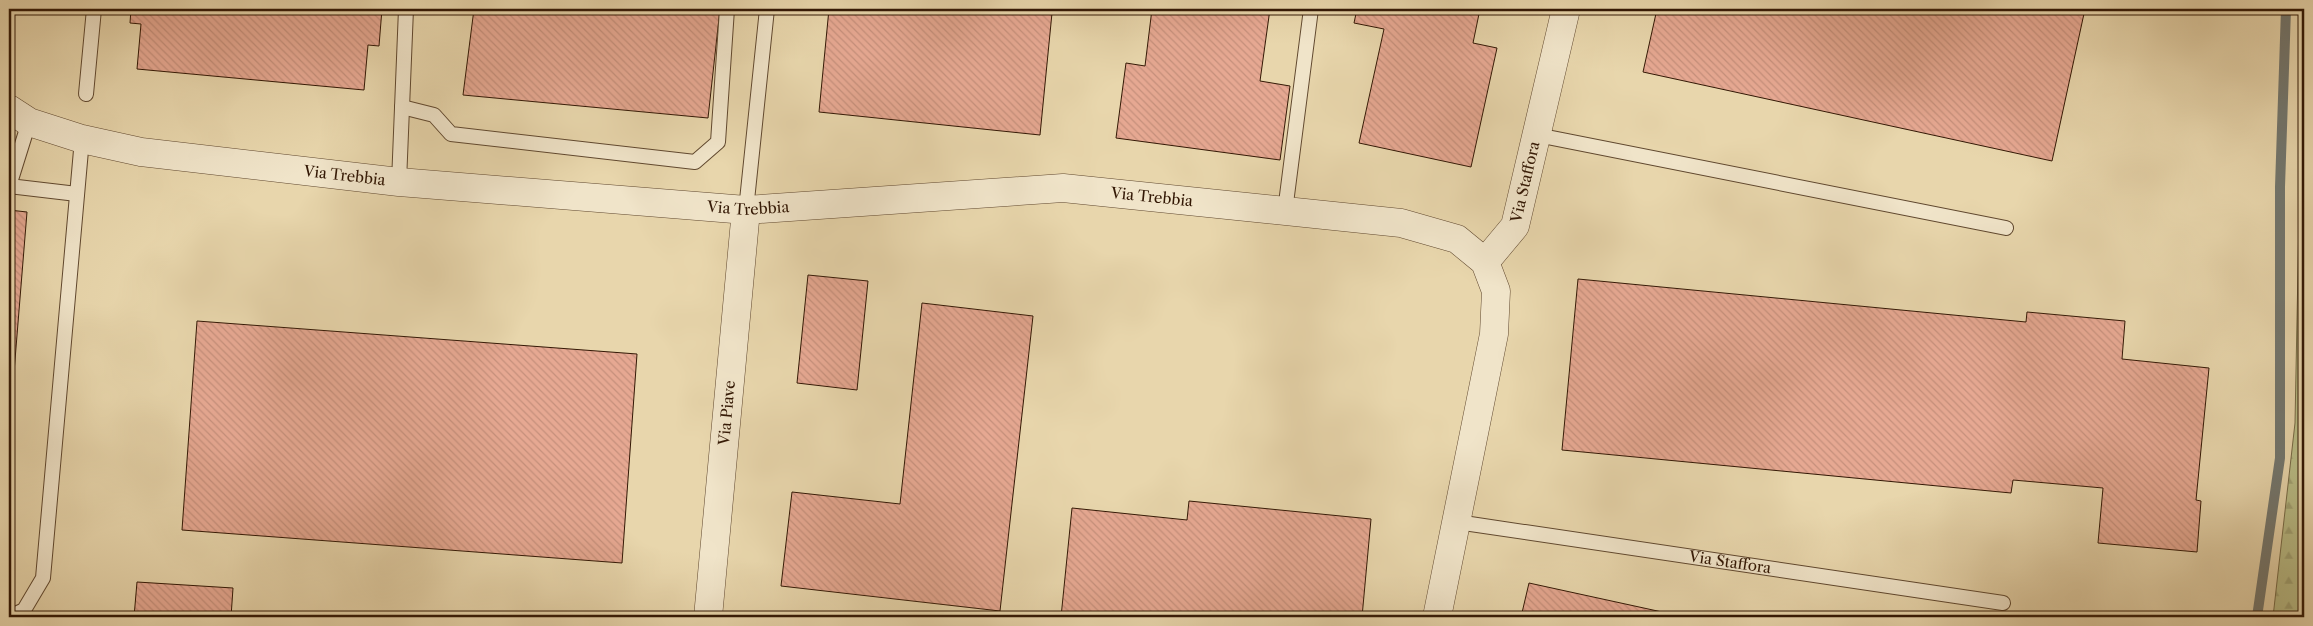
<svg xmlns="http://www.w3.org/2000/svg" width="2313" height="626" font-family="'Libre Caslon Text',serif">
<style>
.forest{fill:url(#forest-firs);stroke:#766a46}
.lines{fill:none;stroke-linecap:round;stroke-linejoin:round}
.stream{stroke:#73776f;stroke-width:10}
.building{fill:url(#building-back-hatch);stroke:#331805}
.service-casing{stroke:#60482f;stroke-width:16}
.minor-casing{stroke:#60482f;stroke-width:29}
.service{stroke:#f0e4c9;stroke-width:14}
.minor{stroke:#f0e4c9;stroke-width:28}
.labels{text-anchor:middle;stroke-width:5;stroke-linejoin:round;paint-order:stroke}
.street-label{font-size:15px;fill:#331805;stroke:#f0e4c9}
</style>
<defs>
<pattern id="forest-firs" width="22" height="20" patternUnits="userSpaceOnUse" patternTransform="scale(1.25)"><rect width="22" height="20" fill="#b9bd87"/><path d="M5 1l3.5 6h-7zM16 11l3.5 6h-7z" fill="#a0a273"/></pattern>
<pattern id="building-back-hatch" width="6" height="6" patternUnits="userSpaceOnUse" patternTransform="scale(1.25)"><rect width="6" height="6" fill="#e6a892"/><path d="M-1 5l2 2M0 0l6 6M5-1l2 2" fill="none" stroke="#c6907c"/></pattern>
</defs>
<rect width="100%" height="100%" fill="#e8d6ac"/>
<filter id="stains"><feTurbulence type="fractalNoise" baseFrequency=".004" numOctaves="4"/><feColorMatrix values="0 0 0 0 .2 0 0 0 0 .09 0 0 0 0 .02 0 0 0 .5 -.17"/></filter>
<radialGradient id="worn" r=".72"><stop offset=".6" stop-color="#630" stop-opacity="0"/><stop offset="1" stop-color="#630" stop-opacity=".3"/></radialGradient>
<!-- forest -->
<path class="forest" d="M 2303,9 L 2304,617 L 2273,617 L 2295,423 Z"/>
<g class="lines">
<!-- stream -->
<path class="stream" d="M 2257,617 L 2280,458 L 2280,187 L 2286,9"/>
</g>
<!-- building -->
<g class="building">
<path d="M 131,9 L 382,9 L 379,46 L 368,45 L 364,90 L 137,69 L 141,24 L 130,23 Z"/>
<path d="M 474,9 L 720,9 L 708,118 L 463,95 Z"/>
<path d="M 829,9 L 1015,9 L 1052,13 L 1040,135 L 819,112 Z"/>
<path d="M 1152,9 L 1270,9 L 1260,81 L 1290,86 L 1280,160 L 1116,138 L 1126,63 L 1145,66 Z"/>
<path d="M 1357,9 L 1480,9 L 1473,43 L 1497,48 L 1471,167 L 1359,143 L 1384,29 L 1354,23 Z"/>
<path d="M 1657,9 L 2085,9 L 2052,161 L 1643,72 Z"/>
<path d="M 9,210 L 27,212 L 9,434 Z"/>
<path d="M 808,275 L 868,281 L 857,390 L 797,383 Z"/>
<path d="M 1578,279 L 2026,322 L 2027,312 L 2125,321 L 2122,359 L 2209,368 L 2196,500 L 2201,501 L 2197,552 L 2098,543 L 2103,488 L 2013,480 L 2011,493 L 1562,450 Z"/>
<path d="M 922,303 L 1033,316 L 1000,611 L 781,586 L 792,492 L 900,504 Z"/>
<path d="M 197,321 L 637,354 L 622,563 L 182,530 Z"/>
<path d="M 1189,501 L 1371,519 L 1362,617 L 1061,617 L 1072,508 L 1187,520 Z"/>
<path d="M 137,582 L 233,588 L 231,617 L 134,617 Z"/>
<path d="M 1529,583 L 1685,617 L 1521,617 Z"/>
</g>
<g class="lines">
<!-- service casing -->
<g class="service-casing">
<g id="service">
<path d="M 86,94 L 94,9"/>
<path d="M 402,107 L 434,115 L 451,134 L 695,162 L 718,142 L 727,9"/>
<path d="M 29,122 L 9,186 L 77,194"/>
<path d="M 1537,135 L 2006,228"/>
<path d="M 399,182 L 406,9"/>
<path d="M 746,210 L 767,9"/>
<path d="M 1285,211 L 1311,9"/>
<path id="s1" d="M 1457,522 L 2003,603"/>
<path d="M 9,617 L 24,610 L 43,578 L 82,139"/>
</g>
</g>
<!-- minor casing -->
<g class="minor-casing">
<g id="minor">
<path id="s2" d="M 9,109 L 29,122 L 82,139 L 141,152 L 399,182 L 746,210 L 1063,188 L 1401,223 L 1457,239 L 1485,262 L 1496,291 L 1494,334 L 1437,617"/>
<path id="s3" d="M 1485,262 L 1515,226 L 1566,9"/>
<path id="s4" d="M 708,617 L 746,210"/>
</g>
</g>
<!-- service -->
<use href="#service" class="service"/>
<!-- minor -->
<use href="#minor" class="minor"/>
</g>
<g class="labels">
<!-- street labels -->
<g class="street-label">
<text dy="5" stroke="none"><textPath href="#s2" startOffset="345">Via Trebbia</textPath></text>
<text dy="5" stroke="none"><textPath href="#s3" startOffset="92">Via Staffora</textPath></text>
<text dy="5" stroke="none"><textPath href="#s2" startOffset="1155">Via Trebbia</textPath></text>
<text dy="5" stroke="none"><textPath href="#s2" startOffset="750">Via Trebbia</textPath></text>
<text dy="5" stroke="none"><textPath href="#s4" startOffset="205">Via Piave</textPath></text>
<text dy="5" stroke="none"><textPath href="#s1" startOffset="276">Via Staffora</textPath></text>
</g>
</g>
<!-- margin -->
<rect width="2313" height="626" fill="none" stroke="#e8d6ac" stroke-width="30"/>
<rect x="10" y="10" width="2293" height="606" fill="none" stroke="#331805" stroke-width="2.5"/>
<rect x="15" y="15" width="2283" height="596" fill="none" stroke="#331805"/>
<rect width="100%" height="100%" filter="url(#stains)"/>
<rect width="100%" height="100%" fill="url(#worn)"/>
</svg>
